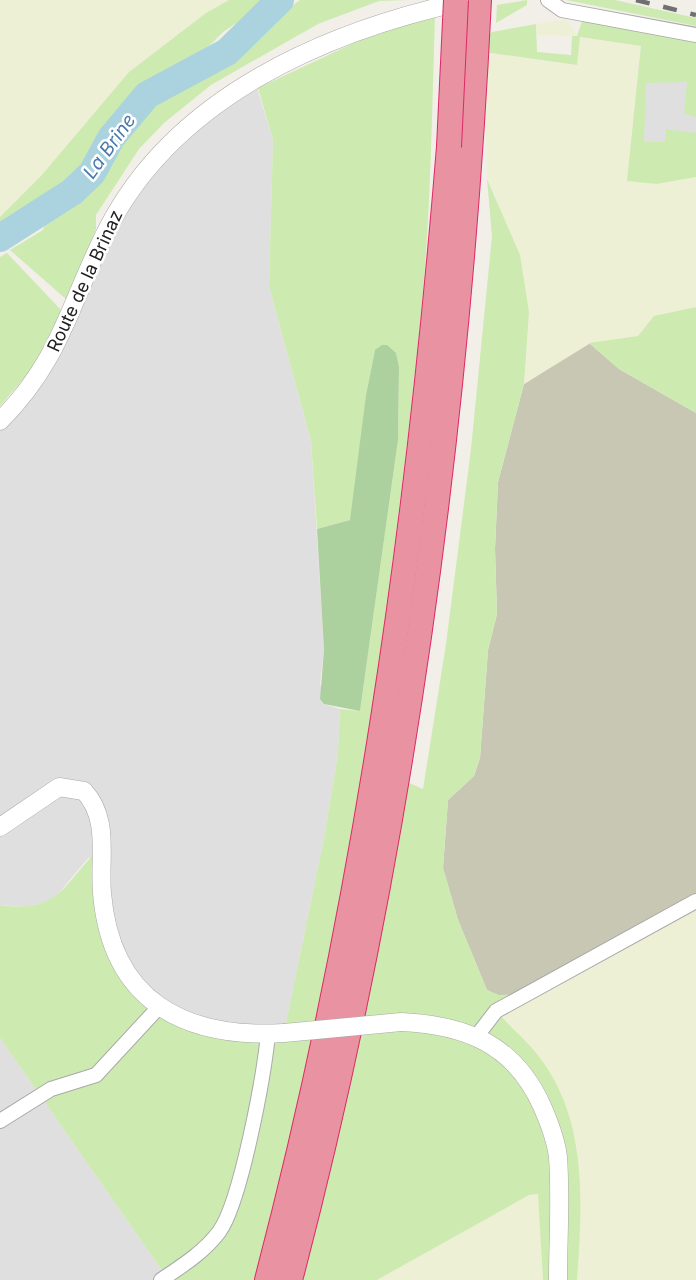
<svg xmlns="http://www.w3.org/2000/svg" width="696" height="1280" font-family="Inter,sans-serif">
<style>
.residential{fill:#e0dfdf}
.construction{fill:#c7c7b4}
.farmland{fill:#eef0d5}
.grass{fill:#cdebb0}
.forest{fill:#add19e}
.lines{fill:none;stroke-linecap:round;stroke-linejoin:round}
.river{stroke:#aad3df;stroke-width:28}
.minor-casing{stroke:#a9a9a9;stroke-width:16}
.tertiary-casing{stroke:#a9a9a9;stroke-width:19}
.motorway-casing{stroke:#dc2a67;stroke-width:26}
.minor{stroke:#fff;stroke-width:14}
.tertiary{stroke:#fff;stroke-width:18}
.motorway{stroke:#e892a2;stroke-width:24}
.rail{stroke:#707070;stroke-width:4.5;stroke-dasharray:14 14;stroke-linecap:butt}
.tertiary-bridge-casing{stroke:#a9a9a9;stroke-width:19;stroke-linecap:butt}
.motorway-bridge-casing{stroke:#dc2a67;stroke-width:26;stroke-linecap:butt}
.tertiary-bridge{stroke:#fff;stroke-width:18}
.motorway-bridge{stroke:#e892a2;stroke-width:24}
.labels{text-anchor:middle;stroke-width:5;stroke-linejoin:round;paint-order:stroke}
.street-label{font-size:18px;fill:#222;stroke:#fff}
.water-label{font-size:19px;font-style:italic;fill:#4a7aab;stroke:#fff}
</style>
<rect width="100%" height="100%" fill="#f2efe9"/>
<!-- residential -->
<g class="residential">
<path d="M 696,43 L 696,177 L 627,181 L 641,46 Z"/>
<path d="M 257,88 L 273,140 L 269,286 L 311,441 L 324,650 L 320,683 L 324,704 L 340,709 L 338,754 L 324,838 L 284,1033 L 205,1029 L 129,977 L 89,857 L 52,901 L 25,907 L 0,905 L 0,421 L 18,401 L 106,230 L 187,128 Z"/>
<path d="M 0,1038 L 166,1276 L 161,1280 L 0,1280 Z"/>
</g>
<!-- construction -->
<path class="construction" d="M 589,343 L 619,369 L 696,413 L 696,900 L 524,994 L 499,996 L 487,990 L 458,920 L 443,868 L 448,800 L 474,776 L 480,758 L 488,650 L 497,614 L 495,549 L 498,482 L 524,384 Z"/>
<!-- farmland -->
<g class="farmland">
<path d="M 0,0 L 229,0 L 206,13 L 129,72 L 41,176 L 0,217 Z"/>
<path d="M 566,19 L 577,36 L 538,35 L 536,24 Z"/>
<path d="M 579,37 L 641,46 L 627,181 L 657,184 L 696,177 L 696,307 L 654,316 L 639,336 L 589,344 L 524,384 L 529,312 L 496,197 L 487,179 L 484,52 L 577,65 Z"/>
<path d="M 696,902 L 696,1280 L 577,1280 L 577,1149 L 572,1130 L 544,1063 L 496,1011 Z"/>
<path d="M 539,1194 L 543,1280 L 377,1280 L 529,1195 Z"/>
</g>
<!-- grass -->
<g class="grass">
<path d="M 229,0 L 271,0 L 223,32 L 198,57 L 151,85 L 90,148 L 87,165 L 64,189 L 0,230 L 0,217 L 41,176 L 129,72 L 206,13 Z"/>
<path d="M 300,0 L 408,0 L 379,1 L 318,24 L 211,85 L 164,123 L 139,149 L 96,215 L 96,229 L 67,300 L 10,250 L 43,230 L 46,218 L 69,203 L 97,172 L 123,131 L 155,95 L 235,49 Z"/>
<path d="M 527,0 L 527,5 L 496,23 L 497,5 Z"/>
<path d="M 566,0 L 615,0 L 696,18 L 696,26 Z"/>
<path d="M 435,17 C 432,108 431,201 423,292 C 409,451 384,608 370,766 L 423,789 L 446,644 L 471,449 L 492,236 L 487,179 L 520,255 L 529,312 L 524,384 L 498,482 L 495,549 L 497,614 L 488,650 L 480,758 L 474,776 L 448,800 L 443,868 L 458,920 L 487,990 L 499,995 L 524,994 L 497,1011 C 511,1029 530,1043 543,1062 C 588,1125 582,1207 577,1280 L 543,1280 L 538,1194 L 529,1195 L 377,1280 L 161,1280 L 166,1276 L 0,1038 L 0,905 C 62,914 63,882 102,846 L 112,943 L 172,1017 L 284,1033 L 324,838 L 338,754 L 340,709 L 360,711 L 398,440 L 399,367 L 396,353 L 375,350 L 366,395 L 354,511 L 350,520 L 317,529 L 311,441 L 269,286 L 273,140 L 258,88 L 371,35 Z"/>
<path d="M 582,21 L 696,41 L 696,117 L 684,113 L 687,82 L 646,83 L 644,142 L 665,142 L 666,129 L 696,133 L 696,177 L 657,184 L 627,181 L 641,46 L 580,37 L 577,65 L 484,52 L 486,37 L 492,32 L 536,24 L 537,52 L 571,55 L 572,36 L 577,36 Z"/>
<path d="M 7,253 L 62,311 L 32,369 L 0,406 L 0,257 Z"/>
<path d="M 696,307 L 696,413 L 619,369 L 589,343 L 638,336 L 654,316 Z"/>
</g>
<!-- forest -->
<path class="forest" d="M 382,345 L 387,345 L 396,353 L 399,367 L 398,440 L 360,711 L 324,704 L 320,699 L 324,650 L 317,529 L 350,520 L 366,395 L 375,350 Z"/>
<g class="lines">
<!-- river -->
<path class="river" d="M 0,238 L 72,192 L 92,173 L 111,138 L 147,95 L 227,52 L 280,0"/>
<!-- minor casing -->
<g class="minor-casing">
<g id="minor">
<path d="M 548,0 L 562,10 L 696,35"/>
<path d="M 476,1037 L 496,1011 L 696,901"/>
<path d="M 0,1121 L 51,1089 L 96,1075 L 158,1008"/>
<path d="M 161,1280 C 182,1266 204,1252 219,1232 C 241,1202 264,1075 268,1034"/>
</g>
</g>
<!-- tertiary casing -->
<g class="tertiary-casing">
<g id="tertiary">
<path d="M 0,421 C 62,359 70,301 108,228 C 176,96 327,31 465,1"/>
<path d="M 0,827 L 59,787 L 84,791 C 110,819 99,857 102,893 C 111,1001 184,1039 284,1033"/>
<path d="M 401,1022 C 466,1025 514,1044 542,1106 C 549,1122 556,1140 558,1157 C 561,1198 558,1239 558,1280"/>
</g>
</g>
<!-- motorway casing -->
<g class="motorway-casing">
<g id="motorway">
<path d="M 267,1280 C 365,907 418,531 449,147"/>
<path d="M 290,1280 C 400,861 458,432 479,0"/>
</g>
</g>
<!-- minor -->
<use href="#minor" class="minor"/>
<!-- tertiary -->
<use href="#tertiary" class="tertiary"/>
<!-- motorway -->
<use href="#motorway" class="motorway"/>
<!-- rail -->
<path class="rail" d="M 636,0 L 696,15"/>
<!-- tertiary-bridge casing -->
<g class="tertiary-bridge-casing">
<path id="tertiary-bridge" d="M 284,1033 L 401,1022"/>
</g>
<!-- motorway-bridge casing -->
<g class="motorway-bridge-casing">
<path id="motorway-bridge" d="M 449,147 L 456,0"/>
</g>
<!-- tertiary-bridge -->
<use href="#tertiary-bridge" class="tertiary-bridge"/>
<!-- motorway-bridge -->
<use href="#motorway-bridge" class="motorway-bridge"/>
</g>
<g class="labels">
<!-- street labels -->
<g class="street-label">
<text transform="translate(85 281) rotate(-65)" y="6">Route de la Brinaz</text>
</g>
<!-- water labels -->
<g class="water-label">
<text transform="translate(109 146) rotate(-54)" y="7">La Brine</text>
</g>
</g>
</svg>
